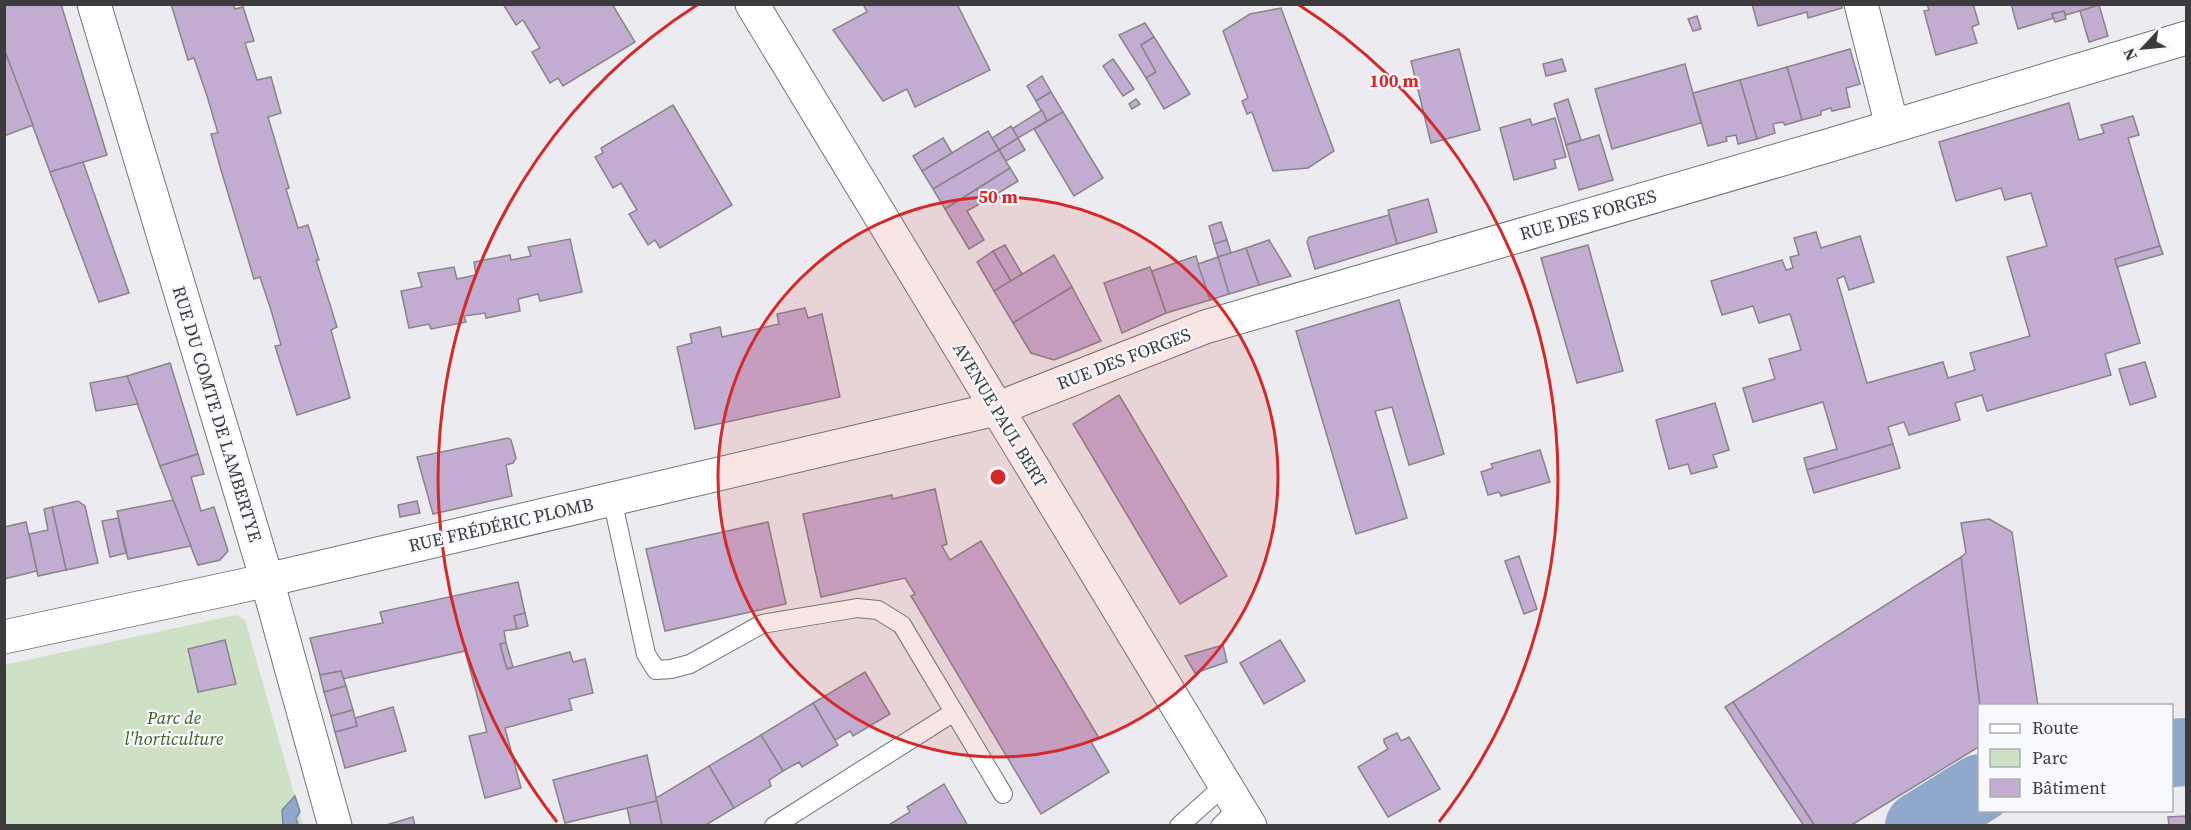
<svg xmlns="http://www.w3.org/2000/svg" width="2191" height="830" font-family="'Source Serif 4',serif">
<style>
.green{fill:#cfe1c5}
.water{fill:#8fa8cb;stroke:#7688a1;stroke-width:1.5}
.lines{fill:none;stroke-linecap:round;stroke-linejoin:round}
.river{stroke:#8fa8cb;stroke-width:68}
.building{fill:#c3acd2;stroke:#888589;stroke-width:1.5}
.service-casing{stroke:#757579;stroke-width:20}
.minor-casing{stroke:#757579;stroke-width:35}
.secondary-casing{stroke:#757579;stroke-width:35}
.service{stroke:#fff;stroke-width:18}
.minor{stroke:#fff;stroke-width:33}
.secondary{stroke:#fff;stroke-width:33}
.ring{fill:none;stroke:#d62828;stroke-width:3}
.labels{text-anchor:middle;stroke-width:4.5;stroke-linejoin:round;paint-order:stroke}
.street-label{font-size:18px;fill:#3c3c3e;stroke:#f8f9fd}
.park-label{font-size:18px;font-style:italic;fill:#3d5d29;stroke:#f8f9fd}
.centre{fill:#d62828;stroke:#f8f9fd;stroke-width:3}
.ring-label{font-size:18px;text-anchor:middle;font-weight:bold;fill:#d62828;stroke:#f8f9fd;stroke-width:4.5;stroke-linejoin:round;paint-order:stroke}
</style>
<rect width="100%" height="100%" fill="#ebebf0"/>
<!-- green -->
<path class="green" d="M 236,615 L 245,620 L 303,825 L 5,825 L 4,665 Z"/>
<!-- water -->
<path class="water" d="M 295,796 L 300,812 L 296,818 L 298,825 L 283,825 L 282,810 Z"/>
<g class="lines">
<!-- river -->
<g class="river">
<path d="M 2172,753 L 2186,752"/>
<path d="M 1919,826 L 1980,788"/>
</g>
</g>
<!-- building -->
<g class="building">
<path d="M 4,4 L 61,4 L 107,155 L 50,172 L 4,49 Z"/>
<path d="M 171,4 L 233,4 L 235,9 L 243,7 L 254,41 L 245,43 L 257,80 L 271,77 L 281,113 L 268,117 L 289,188 L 286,189 L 298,228 L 308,225 L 319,260 L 316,260 L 337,327 L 331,330 L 350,398 L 297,415 L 275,346 L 281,345 L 271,310 L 260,277 L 254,279 L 221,170 L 211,134 L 218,133 L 207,96 L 194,58 L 188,60 Z"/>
<path d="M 503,4 L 612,4 L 635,42 L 563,86 L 558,78 L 550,83 L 532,52 L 540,48 L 523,20 L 516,25 Z"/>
<path d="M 863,4 L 957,4 L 990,70 L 915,107 L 907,89 L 883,101 L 833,30 L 867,12 Z"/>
<path d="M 1752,4 L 1841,4 L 1842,8 L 1808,18 L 1807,12 L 1758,26 Z"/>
<path d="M 1927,4 L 1973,4 L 1979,24 L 1972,27 L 1977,43 L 1936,55 L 1924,11 L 1929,10 Z"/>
<path d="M 2011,4 L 2099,4 L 2099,5 L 2066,15 L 2064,11 L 2052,14 L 2054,18 L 2018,29 Z"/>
<path d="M 2099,5 L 2108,36 L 2089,42 L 2080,11 Z"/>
<path d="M 1281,8 L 1334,151 L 1308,168 L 1273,171 L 1252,112 L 1247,114 L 1242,101 L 1248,98 L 1223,31 L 1250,14 Z"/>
<path d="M 2064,11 L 2066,19 L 2055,22 L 2052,14 Z"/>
<path d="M 1697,16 L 1701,29 L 1693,31 L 1688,19 Z"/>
<path d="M 1145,23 L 1154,37 L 1141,45 L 1156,72 L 1146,78 L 1119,35 Z"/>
<path d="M 1154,37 L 1190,94 L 1164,109 L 1146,78 L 1156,72 L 1141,45 Z"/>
<path d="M 4,49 L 33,125 L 4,136 Z"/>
<path d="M 1459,49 L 1480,130 L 1431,143 L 1411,61 Z"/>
<path d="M 1850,49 L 1860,84 L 1846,88 L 1850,107 L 1832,111 L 1831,108 L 1821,111 L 1821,115 L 1802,120 L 1787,67 Z"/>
<path d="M 1113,59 L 1134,89 L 1123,96 L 1103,66 Z"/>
<path d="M 1562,59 L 1566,71 L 1546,76 L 1543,64 Z"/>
<path d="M 1685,64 L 1701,123 L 1612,149 L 1595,89 Z"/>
<path d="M 1787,67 L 1802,120 L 1785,125 L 1783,122 L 1773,124 L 1775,133 L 1757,139 L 1740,80 Z"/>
<path d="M 1042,76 L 1051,92 L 1036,101 L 1027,86 Z"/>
<path d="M 1740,80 L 1757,139 L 1738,144 L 1736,135 L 1726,137 L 1727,141 L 1708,146 L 1693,93 Z"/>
<path d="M 1051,92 L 1063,112 L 1047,121 L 1036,101 Z"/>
<path d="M 1136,99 L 1140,104 L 1132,109 L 1129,104 Z"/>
<path d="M 1568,99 L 1581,140 L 1566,145 L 1554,104 Z"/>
<path d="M 2069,103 L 2079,140 L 2104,133 L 2101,125 L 2133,116 L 2139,135 L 2128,138 L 2160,246 L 2115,259 L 2140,343 L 2105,354 L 2111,375 L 1987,411 L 1982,395 L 1955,403 L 1960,420 L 1909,435 L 1904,422 L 1888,427 L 1893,444 L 1807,470 L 1804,458 L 1837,449 L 1823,402 L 1753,422 L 1743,388 L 1775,379 L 1769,359 L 1801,350 L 1790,314 L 1759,323 L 1753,306 L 1722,315 L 1711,281 L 1782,260 L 1786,270 L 1793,268 L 1790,257 L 1799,255 L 1794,238 L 1816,232 L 1821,248 L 1860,236 L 1874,282 L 1849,290 L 1844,276 L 1837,279 L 1867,383 L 1943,362 L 1948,378 L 1975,370 L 1970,353 L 2030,336 L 2007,257 L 2047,246 L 2031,193 L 2005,200 L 2001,188 L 1956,201 L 1939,142 Z"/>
<path d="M 673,105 L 732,205 L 660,248 L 655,240 L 648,245 L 629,214 L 637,210 L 621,183 L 613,188 L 595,157 L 603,153 L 601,148 Z"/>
<path d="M 1042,110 L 1047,121 L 1018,138 L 1012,129 Z"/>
<path d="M 1063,112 L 1103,178 L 1074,196 L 1034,129 Z"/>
<path d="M 1555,118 L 1566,157 L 1554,160 L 1556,168 L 1514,180 L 1500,128 L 1530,119 L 1532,125 Z"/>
<path d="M 1011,126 L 1018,138 L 999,150 L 992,138 Z"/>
<path d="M 988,131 L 999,150 L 933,189 L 922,171 Z"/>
<path d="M 1599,135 L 1613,180 L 1579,190 L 1566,145 Z"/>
<path d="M 943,138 L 952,153 L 922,171 L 913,156 Z"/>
<path d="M 1018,138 L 1025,150 L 1006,161 L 999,150 Z"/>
<path d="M 999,150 L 1010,168 L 945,209 L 933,189 Z"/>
<path d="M 83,162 L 129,293 L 99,302 L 50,172 Z"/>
<path d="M 1010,168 L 1018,181 L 985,201 L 977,189 Z"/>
<path d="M 977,189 L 985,201 L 967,211 L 984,240 L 969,249 L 945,209 Z"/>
<path d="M 1428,199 L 1437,232 L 1397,244 L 1388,210 Z"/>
<path d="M 1389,215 L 1397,244 L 1315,269 L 1307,242 L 1309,237 Z"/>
<path d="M 1221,222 L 1227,240 L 1214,244 L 1209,226 Z"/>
<path d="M 570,239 L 582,292 L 540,301 L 538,294 L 518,299 L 520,311 L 486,318 L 485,313 L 464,316 L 466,322 L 431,329 L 429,324 L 409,328 L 401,291 L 422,287 L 418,273 L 454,267 L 457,279 L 476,275 L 474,262 L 510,255 L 511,260 L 531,256 L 528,247 Z"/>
<path d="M 1227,240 L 1231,253 L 1218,257 L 1214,244 Z"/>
<path d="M 1269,240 L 1291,276 L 1259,285 L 1246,248 Z"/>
<path d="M 1005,245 L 1022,274 L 1011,281 L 993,251 Z"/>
<path d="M 1588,245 L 1623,371 L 1577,383 L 1541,258 Z"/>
<path d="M 2160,246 L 2163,254 L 2117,267 L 2115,259 Z"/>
<path d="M 1246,248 L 1259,285 L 1229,294 L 1218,257 Z"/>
<path d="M 993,251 L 1011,281 L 994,291 L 977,262 Z"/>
<path d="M 1054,255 L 1072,287 L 1013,323 L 994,291 Z"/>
<path d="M 1196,256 L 1210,300 L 1166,313 L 1152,271 Z"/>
<path d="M 1218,257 L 1229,294 L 1210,300 L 1198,264 Z"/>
<path d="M 1150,267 L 1166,313 L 1122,333 L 1104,283 Z"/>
<path d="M 1072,287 L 1101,341 L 1054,360 L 1031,353 L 1013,323 Z"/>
<path d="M 1399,300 L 1444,454 L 1409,465 L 1392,407 L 1375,411 L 1407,518 L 1356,534 L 1296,331 Z"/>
<path d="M 805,308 L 808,318 L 822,314 L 840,397 L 695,429 L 677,347 L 692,343 L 690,334 L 720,327 L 722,337 L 779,324 L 777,314 Z"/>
<path d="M 2145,362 L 2156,397 L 2130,405 L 2119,369 Z"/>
<path d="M 170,363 L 198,454 L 160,466 L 127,376 Z"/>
<path d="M 127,376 L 138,404 L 96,411 L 90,383 Z"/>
<path d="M 1119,395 L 1227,576 L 1180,604 L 1073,424 Z"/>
<path d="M 1715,403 L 1729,450 L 1713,455 L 1717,467 L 1691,474 L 1688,464 L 1669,469 L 1656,420 Z"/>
<path d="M 508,438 L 511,440 L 516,458 L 513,463 L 506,465 L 512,496 L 433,514 L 417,457 Z"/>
<path d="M 1893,444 L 1900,468 L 1814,493 L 1807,470 Z"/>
<path d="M 1540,450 L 1550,482 L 1501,496 L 1499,492 L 1488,495 L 1481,472 L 1493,468 L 1491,464 Z"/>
<path d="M 198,454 L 204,474 L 191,477 L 201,511 L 214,507 L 228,551 L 220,560 L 198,565 L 160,466 Z"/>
<path d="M 935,489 L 947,544 L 942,546 L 950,560 L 981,541 L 1099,738 L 1091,742 L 1109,772 L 1041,814 L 911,596 L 915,594 L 905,578 L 821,597 L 803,514 L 892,495 L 892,499 Z"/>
<path d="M 173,500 L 191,546 L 128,559 L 117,511 Z"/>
<path d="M 78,501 L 85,506 L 98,563 L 66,570 L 52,507 Z"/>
<path d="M 417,501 L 420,513 L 400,517 L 398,505 Z"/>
<path d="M 52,507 L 66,570 L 38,576 L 29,534 L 48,530 L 44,509 Z"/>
<path d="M 118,518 L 126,553 L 110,557 L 102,521 Z"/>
<path d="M 1989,519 L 2012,532 L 2038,706 L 1980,706 L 1961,557 L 1966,553 L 1961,523 Z"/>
<path d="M 26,522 L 37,571 L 4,579 L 4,527 Z"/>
<path d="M 768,522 L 786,604 L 665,631 L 646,549 Z"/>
<path d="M 1519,556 L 1537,609 L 1524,614 L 1505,561 Z"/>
<path d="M 1961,557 L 1980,706 L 1980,746 L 1850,826 L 1815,826 L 1733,702 Z"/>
<path d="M 518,582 L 525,613 L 514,616 L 517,629 L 504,631 L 506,643 L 500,644 L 507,669 L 570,652 L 573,662 L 585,659 L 593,693 L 569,699 L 572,710 L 505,728 L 521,788 L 485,798 L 469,736 L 487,732 L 465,651 L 342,679 L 341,671 L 320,675 L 310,638 L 383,623 L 380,612 Z"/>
<path d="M 525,613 L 528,626 L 517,629 L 514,616 Z"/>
<path d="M 225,640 L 236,684 L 198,692 L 188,649 Z"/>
<path d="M 1280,640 L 1305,681 L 1264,704 L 1240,663 Z"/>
<path d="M 506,643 L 513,667 L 507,669 L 500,644 Z"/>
<path d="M 1223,645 L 1227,662 L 1195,673 L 1185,656 Z"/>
<path d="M 341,671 L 346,686 L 324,692 L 320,675 Z"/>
<path d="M 865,672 L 890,714 L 853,736 L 850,731 L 835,740 L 813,703 Z"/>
<path d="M 346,686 L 353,710 L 331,716 L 324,692 Z"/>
<path d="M 1733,702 L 1815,826 L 1804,826 L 1725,707 Z"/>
<path d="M 813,703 L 838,745 L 802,767 L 799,762 L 783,771 L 761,735 Z"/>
<path d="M 393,707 L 406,751 L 345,768 L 335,732 L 357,726 L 355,718 Z"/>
<path d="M 353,710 L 357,726 L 335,732 L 331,716 Z"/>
<path d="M 1397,733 L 1401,741 L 1409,737 L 1440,789 L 1388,817 L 1358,767 L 1388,749 L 1384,742 L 1384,739 Z"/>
<path d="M 761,735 L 783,771 L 769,780 L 771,786 L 734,808 L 709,766 Z"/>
<path d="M 647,755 L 657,801 L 565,823 L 553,780 Z"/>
<path d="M 709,766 L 734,808 L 704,826 L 662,826 L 656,798 Z"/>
<path d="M 944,784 L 968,826 L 887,826 L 910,812 L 907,807 Z"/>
<path d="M 657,801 L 662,826 L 631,826 L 627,808 Z"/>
<path d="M 2186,816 L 2186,826 L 2169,826 L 2168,817 Z"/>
<path d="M 413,817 L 415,826 L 383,826 Z"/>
</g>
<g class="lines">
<!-- service casing -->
<g class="service-casing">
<g id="service">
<path d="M 612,499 L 646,654 L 656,670 L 671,669 L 690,664 L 762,624 L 857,608 L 878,610 L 902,625 L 1003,794"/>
<path d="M 774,826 L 954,712"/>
<path d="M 1179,826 L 1225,785"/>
<path d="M 1220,826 L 1239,807"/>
</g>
</g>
<!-- minor casing -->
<g class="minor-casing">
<g id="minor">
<path d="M 94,4 L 267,580 L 335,826"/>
<path d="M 1861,4 L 1892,126"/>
<path d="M 4,637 L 241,586 L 996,409 L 1205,327 L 1827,146 L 2186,38"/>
</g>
</g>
<!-- secondary casing -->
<g class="secondary-casing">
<path id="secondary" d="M 752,4 L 1250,826"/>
</g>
<!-- service -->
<use href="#service" class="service"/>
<!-- minor -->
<use href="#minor" class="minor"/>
<!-- secondary -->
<use href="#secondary" class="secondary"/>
</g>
<!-- distance rings -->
<circle cx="998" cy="477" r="280" fill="#d62828" fill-opacity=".12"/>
<g class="ring">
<circle cx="998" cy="477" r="280"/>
<path d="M557 822A560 560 0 0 1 697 5M1299 5A560 560 0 0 1 1439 822"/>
</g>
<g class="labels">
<!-- street labels -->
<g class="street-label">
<text transform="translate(1588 215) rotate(-16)" y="6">RUE DES FORGES</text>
<text transform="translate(1124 359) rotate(-21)" y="6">RUE DES FORGES</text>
<text transform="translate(217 414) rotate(73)" y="6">RUE DU COMTE DE LAMBERTYE</text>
<text transform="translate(1000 415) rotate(59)" y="6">AVENUE PAUL BERT</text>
<text transform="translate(501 525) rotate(-13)" y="6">RUE FRÉDÉRIC PLOMB</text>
</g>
<!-- park labels -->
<g class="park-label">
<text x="174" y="724">Parc de<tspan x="174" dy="21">l'horticulture</tspan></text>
</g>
</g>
<circle cx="998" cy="477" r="9" class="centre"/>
<g class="ring-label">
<text x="1394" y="87">100 m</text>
<text x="998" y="203">50 m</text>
</g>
<!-- border -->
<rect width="2191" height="830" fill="none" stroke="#3c3c3e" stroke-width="12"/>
<!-- legend -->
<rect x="1978" y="704" width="195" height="108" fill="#f8f9fd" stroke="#adadb1" stroke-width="1.5"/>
<rect x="1990" y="724" width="30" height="9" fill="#ffffff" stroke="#adadb1" stroke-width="1.5"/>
<text x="2032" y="734" font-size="18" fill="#3c3c3e">Route</text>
<rect x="1990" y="749" width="30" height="18" fill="#cfe1c5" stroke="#adadb1" stroke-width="1.5"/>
<text x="2032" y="764" font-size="18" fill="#3c3c3e">Parc</text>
<rect x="1990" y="779" width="30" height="18" fill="#c3acd2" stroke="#adadb1" stroke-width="1.5"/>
<text x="2032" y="794" font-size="18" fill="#3c3c3e">Bâtiment</text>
<!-- north arrow -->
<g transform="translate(2143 48) rotate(244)" stroke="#f8f9fd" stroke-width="4.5" paint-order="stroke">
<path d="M0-4.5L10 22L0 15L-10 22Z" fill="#3c3c3e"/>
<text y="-9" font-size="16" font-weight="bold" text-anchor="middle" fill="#3c3c3e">N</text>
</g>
</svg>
